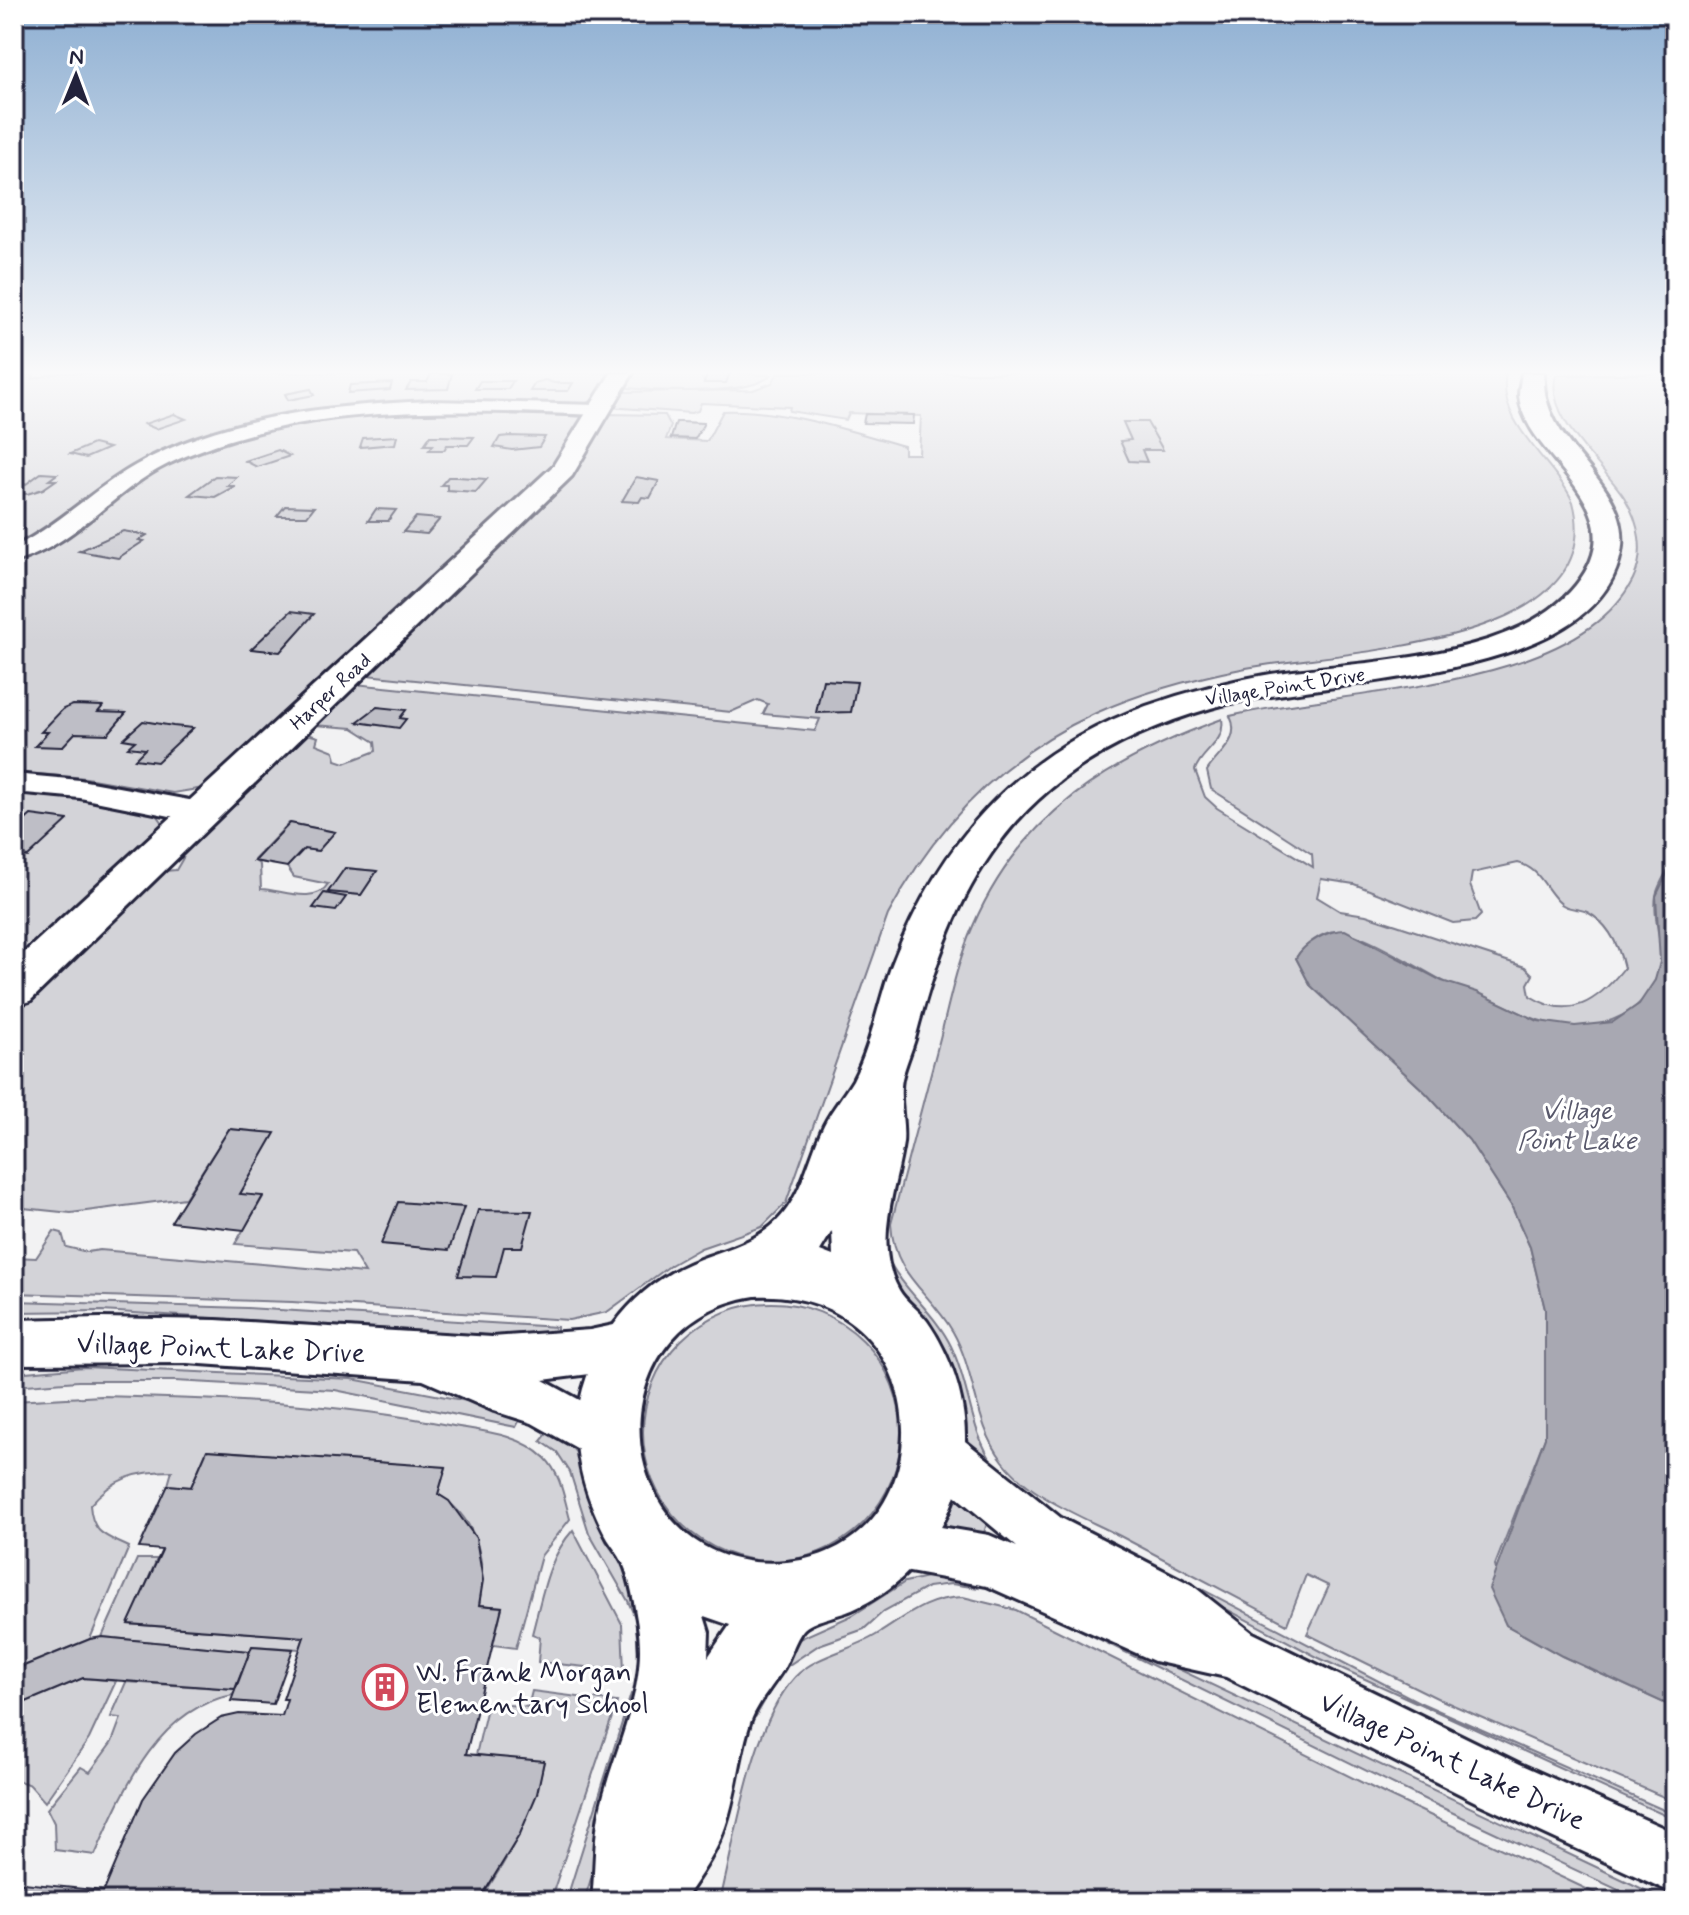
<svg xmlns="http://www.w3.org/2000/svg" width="1689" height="1915" font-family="Mynerve,sans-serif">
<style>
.green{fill:#d3d3d8;stroke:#7a7a8a;stroke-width:2;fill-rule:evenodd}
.water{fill:#a8a8b2;stroke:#727282;stroke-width:2}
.building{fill:#bebec6;stroke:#22223b;stroke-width:2}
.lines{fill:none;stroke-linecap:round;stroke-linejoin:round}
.street-casing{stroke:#22223b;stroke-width:6}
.secondary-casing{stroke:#22223b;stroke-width:6}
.street{fill:#fff;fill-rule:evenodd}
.secondary{fill:#fff;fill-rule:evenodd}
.labels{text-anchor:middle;stroke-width:6;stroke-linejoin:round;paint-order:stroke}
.far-street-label{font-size:20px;fill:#22223b;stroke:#fff}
.water-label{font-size:26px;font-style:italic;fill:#58586b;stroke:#fff}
.near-street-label{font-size:28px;fill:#22223b;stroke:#fff}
.near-poi-label{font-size:28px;fill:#22223b;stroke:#fff;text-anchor:start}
</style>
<rect width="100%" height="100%" fill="#f2f2f3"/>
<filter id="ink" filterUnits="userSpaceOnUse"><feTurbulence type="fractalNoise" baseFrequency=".0125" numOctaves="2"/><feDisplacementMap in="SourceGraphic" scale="16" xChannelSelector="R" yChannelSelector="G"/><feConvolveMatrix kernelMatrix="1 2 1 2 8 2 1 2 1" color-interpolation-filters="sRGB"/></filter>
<g filter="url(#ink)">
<!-- green -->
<g class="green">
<path d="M 14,373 L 34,373 L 33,379 L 58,373 L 615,373 L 600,398 L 580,405 L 395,403 L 193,443 L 14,550 Z"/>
<path d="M 629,373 L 700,373 L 704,383 L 725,383 L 730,373 L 771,375 C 752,396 651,392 622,387 Z"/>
<path d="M 778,373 L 1506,373 C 1496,424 1554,460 1573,502 C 1612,649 1332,651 1246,668 C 1195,678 1144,691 1096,713 C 1002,756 936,825 888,915 L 786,1203 L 762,1227 L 701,1248 L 671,1265 L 607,1312 L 569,1320 L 292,1302 L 14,1293 L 14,1257 L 36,1258 L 54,1231 L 62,1233 L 66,1247 L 87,1252 L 100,1250 L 365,1273 L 353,1253 L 235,1244 L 263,1197 L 240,1194 L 274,1133 L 229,1129 L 185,1198 L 71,1213 L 14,1207 L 14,1012 L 153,872 L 176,870 L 183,858 L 175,858 L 304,733 L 318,737 L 316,744 L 334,751 L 336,760 L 345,763 L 376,751 L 375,742 L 353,728 L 313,725 L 355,684 L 815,731 L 820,719 L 763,714 L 768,704 L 758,700 L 731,712 L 366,675 L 606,414 L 665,415 L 671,426 L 666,439 L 707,441 L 723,411 C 784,409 846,430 904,446 L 904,454 L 919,454 L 921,416 L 849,413 L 846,420 L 789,411 L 790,407 L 701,403 L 698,411 L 691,413 L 609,407 L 618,392 L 753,390 L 772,383 ZM 289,823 L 334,832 L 318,851 L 304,849 L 287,867 L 294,877 L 328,884 C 315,905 282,890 261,889 L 260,865 L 254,860 ZM 345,868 L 376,871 L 376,872 L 361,895 L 329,892 Z"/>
<path d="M 1675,373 L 1675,858 C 1669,868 1658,884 1656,896 C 1652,918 1663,941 1660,963 C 1652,1013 1602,1032 1557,1025 C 1522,1019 1495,995 1460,990 C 1434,978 1359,929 1336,931 C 1323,931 1302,947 1296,958 L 1310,985 L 1426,1093 L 1469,1140 L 1511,1205 L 1530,1247 L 1545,1309 L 1547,1408 L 1545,1437 L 1495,1565 L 1506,1625 L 1562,1656 L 1675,1708 L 1675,1802 L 1437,1698 L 1307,1634 L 1329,1586 L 1306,1575 L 1287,1624 C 1232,1595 1176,1566 1120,1536 C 1081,1516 1031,1498 1003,1461 C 974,1424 976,1373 953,1332 C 929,1290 894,1277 891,1224 C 907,1163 923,1103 939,1042 C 949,1004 957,962 973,926 C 1022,813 1111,759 1222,719 C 1226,743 1202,750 1195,770 L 1205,797 L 1217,808 L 1313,867 L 1312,854 L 1211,789 L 1207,771 C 1218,753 1242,740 1230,716 C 1339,689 1577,692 1633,579 C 1646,553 1639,521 1624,497 C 1602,463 1544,417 1556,375 ZM 1518,863 C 1539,868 1544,887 1558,901 C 1567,911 1577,907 1587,912 C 1608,923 1619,946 1624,968 C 1597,1002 1570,1021 1530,996 L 1528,984 L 1533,975 L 1525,967 L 1366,915 L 1340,911 L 1317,897 L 1321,879 L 1354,884 L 1453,923 L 1475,921 L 1481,915 L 1470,885 L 1472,873 Z"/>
<path d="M 404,407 L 586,417 L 545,481 L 210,787 L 173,793 L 86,778 L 14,772 L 14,561 L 156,466 L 254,430 Z"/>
<path d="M 14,790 L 79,795 L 155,812 L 168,830 L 14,972 Z"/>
<path d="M 886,1255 C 902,1290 934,1311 951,1346 C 971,1388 968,1428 996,1468 L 971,1446 L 890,1285 Z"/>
<path d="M 14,1301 L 247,1308 L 557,1327 L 557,1332 L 548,1339 L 102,1311 L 14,1312 Z"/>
<circle cx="772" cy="1432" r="129"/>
<path d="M 84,1367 L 352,1379 L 524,1412 L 516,1427 L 335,1390 L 175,1381 L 78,1381 L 14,1386 L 14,1373 Z"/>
<path d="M 102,1396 C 218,1399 333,1402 448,1425 C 481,1431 519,1433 545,1458 C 561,1474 564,1498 570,1519 L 541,1556 L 516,1648 L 493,1645 L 502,1607 L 479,1605 C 487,1561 478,1520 438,1494 L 446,1468 L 207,1450 L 191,1487 L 168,1485 L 172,1471 C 137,1471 113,1478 90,1505 C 92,1534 106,1536 129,1547 L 90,1639 L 14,1670 L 14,1401 Z"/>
<path d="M 550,1430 L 562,1436 L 579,1456 L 606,1541 L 641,1591 L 653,1657 L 638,1658 L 636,1620 L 628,1601 L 589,1533 L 570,1472 L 557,1452 L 541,1441 Z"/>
<path d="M 951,1484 L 988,1520 L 983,1536 L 939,1531 Z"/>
<path d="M 1025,1503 L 1038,1504 L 1419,1702 L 1675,1815 L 1675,1820 L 1319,1658 Z"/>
<path d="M 573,1530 L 622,1624 L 624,1671 L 538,1662 L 540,1637 L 532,1634 C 542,1597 547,1559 573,1530 Z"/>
<path d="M 137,1559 L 157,1559 L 129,1624 L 304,1637 L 300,1649 L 252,1646 L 250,1651 L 102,1637 Z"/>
<path d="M 949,1572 L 969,1576 L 978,1588 L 951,1584 L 928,1587 L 884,1611 L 864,1629 L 819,1645 L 783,1669 L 756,1716 L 750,1694 L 782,1654 L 799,1639 L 853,1615 L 905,1582 Z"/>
<path d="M 1003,1586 L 1668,1901 L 1642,1901 L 1432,1803 L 1050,1615 L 993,1591 Z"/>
<path d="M 963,1597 L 1016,1610 L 1385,1794 L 1612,1901 L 720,1901 C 736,1837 751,1725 795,1677 C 816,1655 850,1651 876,1635 C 907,1616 925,1598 963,1597 Z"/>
<path d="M 83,1678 L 116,1681 L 89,1739 L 45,1802 L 30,1785 L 14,1779 L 14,1707 Z"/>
<path d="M 126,1682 L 235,1689 L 233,1695 C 157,1708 123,1792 95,1855 L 55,1850 L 54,1823 L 47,1809 L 81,1767 L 90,1772 L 112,1742 L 121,1718 L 111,1717 Z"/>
<path d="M 532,1691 L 617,1702 L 550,1901 L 479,1901 C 510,1857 532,1814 544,1762 L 476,1755 L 488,1703 L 528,1707 Z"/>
<path d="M 631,1694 L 648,1697 L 584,1901 L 566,1901 Z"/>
</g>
<!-- water -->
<path class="water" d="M 1675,858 L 1675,1708 L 1562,1656 L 1506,1625 L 1489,1589 L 1545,1437 L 1545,1309 L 1530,1247 L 1511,1205 L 1469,1140 L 1426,1093 L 1310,985 L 1296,958 C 1304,943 1328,930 1345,930 L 1442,981 L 1477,992 L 1538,1021 L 1575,1026 L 1613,1022 L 1639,1004 L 1655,980 L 1660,962 L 1656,896 Z"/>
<!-- building -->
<g class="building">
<path d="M 704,373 L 730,373 L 726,383 L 704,383 L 707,375 Z"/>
<path d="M 431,374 L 452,374 L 448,389 L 406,390 L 411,382 L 427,382 Z"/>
<path d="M 545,380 L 554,383 L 573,383 L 568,391 L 530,391 L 535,383 Z"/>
<path d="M 480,381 L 513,381 L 508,389 L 475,389 Z"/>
<path d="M 392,383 L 390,390 L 348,393 L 350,385 Z"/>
<path d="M 311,389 L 314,395 L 288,400 L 285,394 Z"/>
<path d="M 174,414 L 186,419 L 156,429 L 144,424 Z"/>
<path d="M 865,414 L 914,415 L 913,424 L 863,423 Z"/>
<path d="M 676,422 L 680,422 L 704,423 L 695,439 L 671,438 Z"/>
<path d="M 1123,422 L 1147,422 L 1163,450 L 1142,450 L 1147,462 L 1129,461 L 1120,441 L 1131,440 Z"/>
<path d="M 397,436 L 395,444 L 360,447 L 363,438 Z"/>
<path d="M 430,436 L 437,436 L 474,437 L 468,445 L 447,445 L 444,450 L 429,450 L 433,445 L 424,445 Z"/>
<path d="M 500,437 L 510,436 L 545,437 L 539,447 L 512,450 L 494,447 Z"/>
<path d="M 93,444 L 109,448 L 86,458 L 70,454 Z"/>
<path d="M 278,450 L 290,456 L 257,467 L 245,461 Z"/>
<path d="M 41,473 L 57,474 L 49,480 L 56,480 L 43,489 L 27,494 L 14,493 Z"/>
<path d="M 215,476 L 237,477 L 227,486 L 235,486 L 215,497 L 189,495 Z"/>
<path d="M 448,477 L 458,477 L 487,479 L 476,492 L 447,490 L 447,485 L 441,485 Z"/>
<path d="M 636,477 L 659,481 L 650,498 L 642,497 L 639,502 L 622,501 Z"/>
<path d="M 285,506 L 314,507 L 307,516 L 277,516 Z"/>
<path d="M 376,509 L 396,510 L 388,521 L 368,521 Z"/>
<path d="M 416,517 L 440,519 L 427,534 L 403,532 Z"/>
<path d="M 123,531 L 147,535 L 139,540 L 144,541 L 118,558 L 79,551 Z"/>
<path d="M 291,611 L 314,614 L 280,652 L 251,649 Z"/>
<path d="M 823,680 L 857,682 L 851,712 L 816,713 Z"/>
<path d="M 73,705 L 103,706 L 98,712 L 126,713 L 108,734 L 75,733 L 62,747 L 35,746 L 48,732 L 41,732 L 63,709 Z"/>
<path d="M 377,707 L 406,710 L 400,718 L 406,719 L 399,728 L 357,722 Z"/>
<path d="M 143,721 L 173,726 L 193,728 L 157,762 L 135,759 L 145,749 L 128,747 L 135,741 L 123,739 Z"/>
<path d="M 31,815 L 68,820 L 28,857 L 14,855 L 14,830 Z"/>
<path d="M 290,823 L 335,832 L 318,851 L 304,849 L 287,867 L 254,861 Z"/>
<path d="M 345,868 L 377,871 L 361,895 L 328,892 Z"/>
<path d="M 324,893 L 346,897 L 336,911 L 313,908 Z"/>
<path d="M 229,1129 L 275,1133 L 240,1194 L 263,1196 L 244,1230 L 171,1222 Z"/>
<path d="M 398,1202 L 464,1207 L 449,1250 L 381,1244 Z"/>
<path d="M 478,1210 L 532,1211 L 522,1247 L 504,1247 L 496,1277 L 458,1276 Z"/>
<path d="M 207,1450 L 446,1467 L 438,1494 L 449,1501 L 476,1538 L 483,1580 L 479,1605 L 502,1607 L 466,1754 L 544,1761 L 537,1794 L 520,1834 L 479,1901 L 225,1901 L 171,1896 L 170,1901 L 14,1901 L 14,1882 L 104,1891 L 143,1799 L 175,1753 L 196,1734 L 221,1718 L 239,1714 L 282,1716 L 287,1699 L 283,1699 L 304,1637 L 128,1624 L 162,1550 L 139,1548 L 168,1485 L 191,1487 Z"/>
<path d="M 102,1637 L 250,1651 L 235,1689 L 83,1678 L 14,1707 L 14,1670 L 90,1639 Z"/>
<path d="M 252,1646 L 293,1649 L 273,1704 L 231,1701 Z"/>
</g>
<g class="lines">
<!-- street casing -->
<g class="street-casing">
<g id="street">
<path d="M 432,401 L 599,405 L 608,410 L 599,415 C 455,410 302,401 168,464 C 114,490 73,547 14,562 L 14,547 C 59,525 93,489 136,465 C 225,415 332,405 432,401 Z"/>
<path d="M 14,774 L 80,780 L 200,802 L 211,805 L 215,812 L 211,819 L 200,822 L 80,798 L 14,792 Z"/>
<path d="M 101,1318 L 216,1320 L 492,1337 L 590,1330 L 638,1320 L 654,1327 L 661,1342 L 654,1357 L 590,1374 L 543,1380 L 624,1424 L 631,1441 L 624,1458 L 607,1465 L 532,1423 L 494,1411 L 423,1380 L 187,1363 L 14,1364 L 14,1320 Z"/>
<path d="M 933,1422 L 950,1429 L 1061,1518 L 1192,1585 L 1253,1633 L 1520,1764 L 1675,1833 L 1675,1894 L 1480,1804 L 1226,1677 L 1154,1661 L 987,1586 L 887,1568 L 869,1561 L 862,1543 L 869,1525 L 887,1518 L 989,1535 L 1017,1547 L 916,1463 L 909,1446 L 916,1429 Z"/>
</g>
</g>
<!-- secondary casing -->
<g class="secondary-casing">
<g id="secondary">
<path d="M 611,373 L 633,373 L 572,476 L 30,1001 L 14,1006 L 14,962 L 553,466 Z"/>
<path d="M 1522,373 L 1544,373 C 1539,448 1635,480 1621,553 C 1596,686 1313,678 1211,708 C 1128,732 1051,773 999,843 C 955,901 933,970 915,1039 C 911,1052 905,1066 902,1079 C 898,1099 905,1122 903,1143 C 896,1191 872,1243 899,1290 C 905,1301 919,1310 927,1321 C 955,1361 971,1415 963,1463 C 952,1528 912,1584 852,1610 C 838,1616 812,1620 803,1630 C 795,1640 790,1657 784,1668 C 773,1686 757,1703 750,1723 C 739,1756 737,1793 725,1827 C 716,1854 699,1877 683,1901 L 592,1901 C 595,1873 594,1843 599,1815 C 611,1753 649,1691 638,1626 C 635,1607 631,1581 623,1563 C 619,1554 611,1545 606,1536 C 584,1494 570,1448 580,1401 C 595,1335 637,1283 700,1259 C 731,1247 763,1240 784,1213 C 804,1188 810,1154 824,1125 C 832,1109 844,1095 853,1080 C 871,1046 878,1003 891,967 C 940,841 1017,753 1146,706 C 1186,692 1229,681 1271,674 C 1361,660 1514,662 1576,585 C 1641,504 1524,460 1519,395 C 1519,388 1521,381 1522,373 ZM 832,1231 L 833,1256 L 820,1251 ZM 755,1296 C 942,1287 951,1546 787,1562 C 611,1579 583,1323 755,1296 ZM 704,1616 L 730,1625 L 708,1657 L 709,1632 Z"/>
</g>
</g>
<!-- street -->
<use href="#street" class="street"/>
<!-- secondary -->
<use href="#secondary" class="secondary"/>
</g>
</g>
<!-- sky -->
<linearGradient id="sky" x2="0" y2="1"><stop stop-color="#8eafd2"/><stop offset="0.58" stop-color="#f9f9fa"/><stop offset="1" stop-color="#f9f9fa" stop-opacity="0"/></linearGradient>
<rect width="1689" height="642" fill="url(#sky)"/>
<!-- icons -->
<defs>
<g id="building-ring" transform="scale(2.3)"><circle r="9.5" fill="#fff" stroke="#d1495b" stroke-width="1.5"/><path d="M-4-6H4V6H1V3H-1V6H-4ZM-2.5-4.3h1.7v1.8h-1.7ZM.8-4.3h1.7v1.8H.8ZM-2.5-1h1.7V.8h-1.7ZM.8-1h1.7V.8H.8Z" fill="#d1495b"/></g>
</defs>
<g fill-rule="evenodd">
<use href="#building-ring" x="385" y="1687"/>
</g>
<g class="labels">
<!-- far-street labels -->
<g class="far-street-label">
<text transform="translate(1285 686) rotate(-9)" y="7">Village Point Drive</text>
<text transform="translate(330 691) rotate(-43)" y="7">Harper Road</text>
</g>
<!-- water labels -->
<g class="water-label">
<text x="1577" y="1119">Village<tspan x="1577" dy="30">Point Lake</tspan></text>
</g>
<!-- near-street labels -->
<g class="near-street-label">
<text transform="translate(221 1347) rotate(2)" y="10">Village Point Lake Drive</text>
<text transform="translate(1453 1760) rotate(25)" y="10">Village Point Lake Drive</text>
</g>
<!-- near-poi labels -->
<g class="near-poi-label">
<text x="416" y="1681">W. Frank Morgan<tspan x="416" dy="32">Elementary School</tspan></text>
</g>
</g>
<!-- margin -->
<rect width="1689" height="1915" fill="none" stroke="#fff" stroke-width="48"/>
<rect x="24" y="24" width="1641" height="1867" fill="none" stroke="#22223b" stroke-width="3" filter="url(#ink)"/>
<!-- north arrow -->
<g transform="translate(76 76) rotate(1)" stroke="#ffffff" stroke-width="6" paint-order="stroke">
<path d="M0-6L14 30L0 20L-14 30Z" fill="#22223b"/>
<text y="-12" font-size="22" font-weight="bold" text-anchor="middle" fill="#22223b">N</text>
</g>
</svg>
